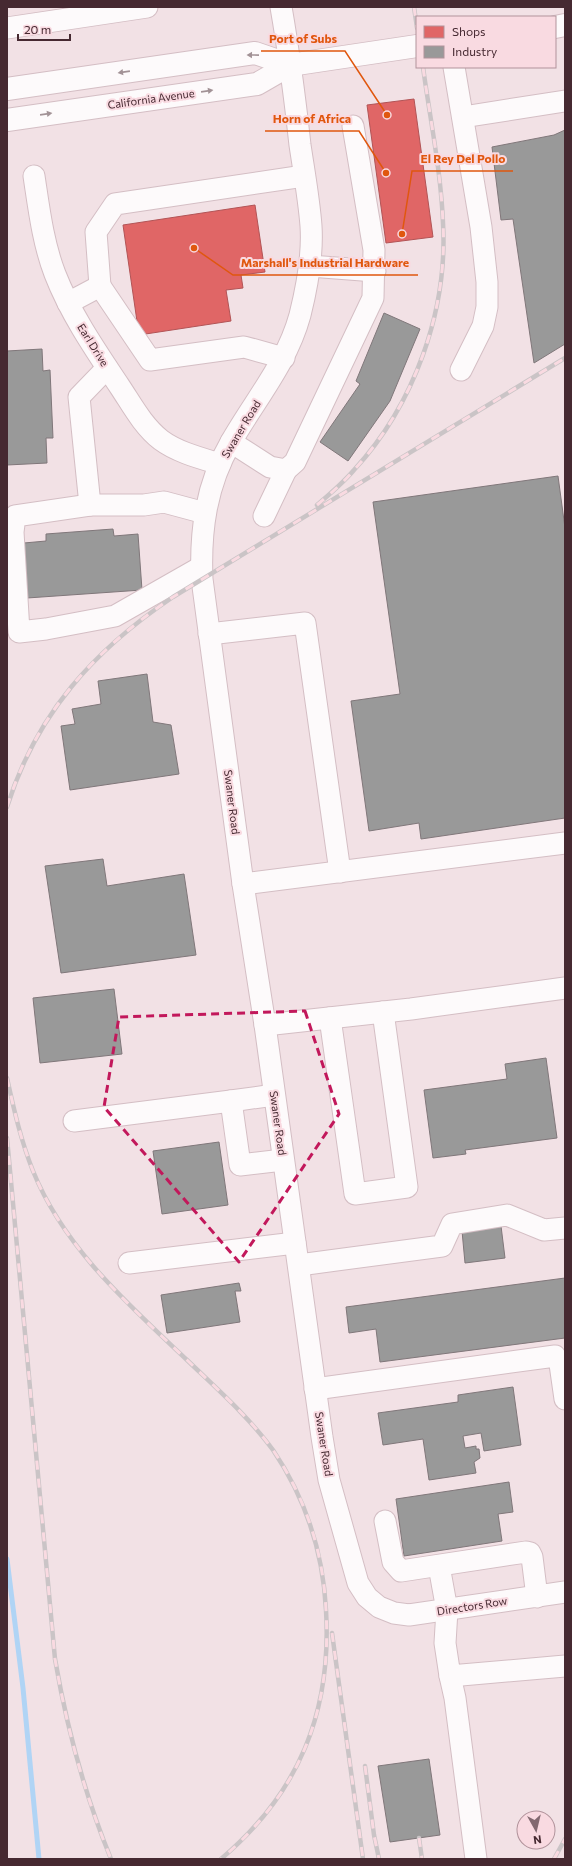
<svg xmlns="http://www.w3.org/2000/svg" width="572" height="1866" font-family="Commissioner,sans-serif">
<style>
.shops{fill:#e06666;stroke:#b25456}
.industry{fill:#999;stroke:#80777a}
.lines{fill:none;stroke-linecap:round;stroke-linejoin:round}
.stream{stroke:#b0d4f5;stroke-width:5}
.minor-casing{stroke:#d4bec4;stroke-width:23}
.major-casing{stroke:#d4bec4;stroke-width:24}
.minor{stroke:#fdfafb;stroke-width:21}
.major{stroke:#fdfafb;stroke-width:22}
.rail-casing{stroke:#cac4c6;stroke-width:4.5}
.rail{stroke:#f9dae1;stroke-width:3;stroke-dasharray:9;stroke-linecap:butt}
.oneway{fill:#a29296}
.marked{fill:none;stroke:#c2185b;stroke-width:3;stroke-dasharray:8 5;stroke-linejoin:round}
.labels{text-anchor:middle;stroke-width:4;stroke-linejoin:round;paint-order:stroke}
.street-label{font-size:11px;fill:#462931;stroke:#f9dae1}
.leader{fill:none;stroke:#e0570e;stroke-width:1.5}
.callout-dot{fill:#e0570e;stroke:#f9dae1;stroke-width:1.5}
.callout-label{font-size:12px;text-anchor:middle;font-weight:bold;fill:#e0570e;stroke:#f9dae1;stroke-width:4;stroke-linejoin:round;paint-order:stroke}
</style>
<rect width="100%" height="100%" fill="#f2e1e5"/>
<!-- shops -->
<g class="shops">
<path d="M 414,99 L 433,237 L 386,243 L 367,105 Z"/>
<path d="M 255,205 L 265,272 L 241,275 L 243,288 L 226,290 L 231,321 L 139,335 L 123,225 Z"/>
</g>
<!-- industry -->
<g class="industry">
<path d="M 565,130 L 565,344 L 534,363 L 513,219 L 501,220 L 492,147 L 554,135 Z"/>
<path d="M 384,313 L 420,329 L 390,401 L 348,461 L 320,442 L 360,384 L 356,381 Z"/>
<path d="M 42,349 L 43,371 L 50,370 L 53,438 L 46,438 L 47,463 L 7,465 L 7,351 Z"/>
<path d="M 558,476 L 565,528 L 565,818 L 421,839 L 419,823 L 369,831 L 351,701 L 400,694 L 373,502 Z"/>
<path d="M 113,529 L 114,536 L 138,534 L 142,590 L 27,598 L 24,543 L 46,541 L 46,534 Z"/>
<path d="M 147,674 L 153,722 L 171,725 L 179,774 L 70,790 L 61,726 L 75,724 L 72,709 L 101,704 L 98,681 Z"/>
<path d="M 103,859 L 107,886 L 184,874 L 196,955 L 61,973 L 45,866 Z"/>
<path d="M 114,989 L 122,1054 L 40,1063 L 33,998 Z"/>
<path d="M 546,1058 L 557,1138 L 465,1150 L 466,1154 L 433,1158 L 424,1090 L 507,1079 L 505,1064 Z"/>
<path d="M 219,1142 L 228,1205 L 162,1214 L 153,1151 Z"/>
<path d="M 501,1226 L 505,1258 L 465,1263 L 462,1231 Z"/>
<path d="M 565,1278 L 565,1338 L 380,1362 L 376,1329 L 349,1333 L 346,1307 Z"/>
<path d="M 239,1283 L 241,1291 L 235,1291 L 240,1322 L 167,1333 L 161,1295 Z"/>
<path d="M 513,1387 L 521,1445 L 484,1451 L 481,1433 L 463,1436 L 465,1448 L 476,1446 L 476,1449 L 479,1449 L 480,1458 L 474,1462 L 476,1473 L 429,1480 L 423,1439 L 383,1445 L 378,1413 L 458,1402 L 458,1395 Z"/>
<path d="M 509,1482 L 513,1512 L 498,1514 L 502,1541 L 404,1556 L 396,1499 Z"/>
<path d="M 429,1759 L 440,1835 L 390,1842 L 378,1766 Z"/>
</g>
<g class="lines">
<!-- stream -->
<path class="stream" d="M 7,1559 L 23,1688 L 39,1859"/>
<!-- minor casing -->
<g class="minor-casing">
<g id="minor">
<path d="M 281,7 C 289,53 295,99 300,145 C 304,172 309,199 311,226 C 313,256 307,287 300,315 C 287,363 255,400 231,442 C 206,485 200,531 202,579 L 243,884 L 265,1025 L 322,1437 L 329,1480 L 358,1583 L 367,1597 L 379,1607 L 394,1613 L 409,1615 L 565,1592"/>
<path d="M 7,28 L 147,7"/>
<path d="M 454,67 L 481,227 L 487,282 L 487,307 L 483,326 L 461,370"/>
<path d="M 463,117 L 565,101"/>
<path d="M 34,176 C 39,209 43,243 55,274 C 71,315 96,351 120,387 C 132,405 143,426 161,440 C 177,452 200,458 220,464"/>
<path d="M 310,266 L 375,271"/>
<path d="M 100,286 L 150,360 L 244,347 L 284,358"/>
<path d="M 68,303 L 100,286 L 96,232 L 115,204 L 304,176"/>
<path d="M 107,368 L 79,397 L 90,505 L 144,505 L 164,502 L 205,513"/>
<path d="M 231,442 L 270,467 L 286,470 L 295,462 L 373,298 L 374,250 L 353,126"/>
<path d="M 90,505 L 15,516 L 13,532 L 19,632 L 46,629 L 115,616 L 201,567"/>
<path d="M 264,516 L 286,470"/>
<path d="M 209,634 L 305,623 L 340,872"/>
<path d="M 243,884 L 565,843"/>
<path d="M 330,1018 L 355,1194 L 407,1187 L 383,1012"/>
<path d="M 265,1025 L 411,1009 L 565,988"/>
<path d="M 274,1095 L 231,1101 L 240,1165 L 283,1160"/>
<path d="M 74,1121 L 231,1101"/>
<path d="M 129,1263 L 295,1243"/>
<path d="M 299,1265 L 442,1246 L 452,1224 L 507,1215 L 544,1230 L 565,1228"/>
<path d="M 315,1389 L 555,1356 L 560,1364 L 565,1399"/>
<path d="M 385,1521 L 393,1562 L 401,1571 L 526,1552 L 530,1553 L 532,1557 L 537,1597"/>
<path d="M 439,1566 L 447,1610 L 445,1643 L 450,1676 L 565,1666"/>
<path d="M 450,1676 L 455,1698 L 476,1859"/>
</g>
</g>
<!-- major casing -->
<g class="major-casing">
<g id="major">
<path d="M 555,27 L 565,25"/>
<path d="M 7,89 L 255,53 L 290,65"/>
<path d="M 7,120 L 257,84 L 290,65 L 417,46"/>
</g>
</g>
<!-- minor -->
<use href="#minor" class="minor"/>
<!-- major -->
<use href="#major" class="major"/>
<!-- rail casing -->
<g class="rail-casing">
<g id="rail">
<path d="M 414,7 L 417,28"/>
<path d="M 317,505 C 330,494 343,483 354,470 C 414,405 448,311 443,223 C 441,171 430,119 423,67"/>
<path d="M 7,807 C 36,714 94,650 173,597 L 565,358"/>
<path d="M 7,1078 C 14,1110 21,1141 33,1171 C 64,1248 129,1305 187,1360 C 216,1388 249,1417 273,1450 C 306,1499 323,1551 326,1610 C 332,1712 299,1793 221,1859"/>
<path d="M 7,1138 L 55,1659 C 67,1729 84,1793 111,1859"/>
<path d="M 332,1633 L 363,1859"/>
<path d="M 365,1766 L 374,1835 L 379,1859"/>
<path d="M 419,1838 L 422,1859"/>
<path d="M 554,1859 L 565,1839"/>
</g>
</g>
<!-- rail -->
<use href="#rail" class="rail"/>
</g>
<!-- one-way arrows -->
<defs><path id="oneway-solid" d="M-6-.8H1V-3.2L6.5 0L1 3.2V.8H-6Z"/></defs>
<g class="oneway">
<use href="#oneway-solid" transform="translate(253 55) rotate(-179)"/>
<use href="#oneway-solid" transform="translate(124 72) rotate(172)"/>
<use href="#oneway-solid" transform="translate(207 91) rotate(-8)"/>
<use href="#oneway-solid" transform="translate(46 114) rotate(-8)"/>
</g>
<!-- marked area -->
<path class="marked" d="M 305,1011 L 339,1114 L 239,1262 L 104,1107 L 119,1017 Z"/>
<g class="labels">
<!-- street labels -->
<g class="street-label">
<text transform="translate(151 99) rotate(-8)" y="4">California Avenue</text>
<text transform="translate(93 345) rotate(58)" y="4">Earl Drive</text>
<text transform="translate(241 429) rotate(-59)" y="4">Swaner Road</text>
<text transform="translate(232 802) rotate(83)" y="4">Swaner Road</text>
<text transform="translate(278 1123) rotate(82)" y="4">Swaner Road</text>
<text transform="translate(324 1444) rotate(81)" y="4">Swaner Road</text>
<text transform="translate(472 1606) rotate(-9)" y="4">Directors Row</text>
</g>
</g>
<!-- callouts -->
<path class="leader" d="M387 115L345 51H261M386 173L359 131H265M402 234L412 171H513M194 248L233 275H418"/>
<g class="callout-dot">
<circle cx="387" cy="115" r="4"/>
<circle cx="386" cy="173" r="4"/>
<circle cx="402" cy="234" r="4"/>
<circle cx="194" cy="248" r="4"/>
</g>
<g class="callout-label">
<text x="303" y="43">Port of Subs</text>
<text x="312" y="123">Horn of Africa</text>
<text x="463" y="163">El Rey Del Pollo</text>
<text x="325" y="267">Marshall's Industrial Hardware</text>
</g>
<!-- border -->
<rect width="572" height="1866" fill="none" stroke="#462931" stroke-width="16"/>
<!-- legend -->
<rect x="416" y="16" width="140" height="52" fill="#f9dae1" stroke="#b1939b"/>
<rect x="424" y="26" width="20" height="12" fill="#e06666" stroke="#b1939b"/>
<text x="452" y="36" font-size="12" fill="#462931">Shops</text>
<rect x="424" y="46" width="20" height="12" fill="#999999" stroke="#b1939b"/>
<text x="452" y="56" font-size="12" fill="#462931">Industry</text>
<!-- north arrow -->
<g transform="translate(536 1830) rotate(172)"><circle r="19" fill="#f9dae1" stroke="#b1939b"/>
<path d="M0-3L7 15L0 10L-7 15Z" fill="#826970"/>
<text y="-6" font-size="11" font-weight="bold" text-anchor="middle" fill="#462931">N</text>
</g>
<!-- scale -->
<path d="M18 34v6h52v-6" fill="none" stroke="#462931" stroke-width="2"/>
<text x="24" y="34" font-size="12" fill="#462931" stroke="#f9dae1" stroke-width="3" paint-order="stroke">20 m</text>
</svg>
